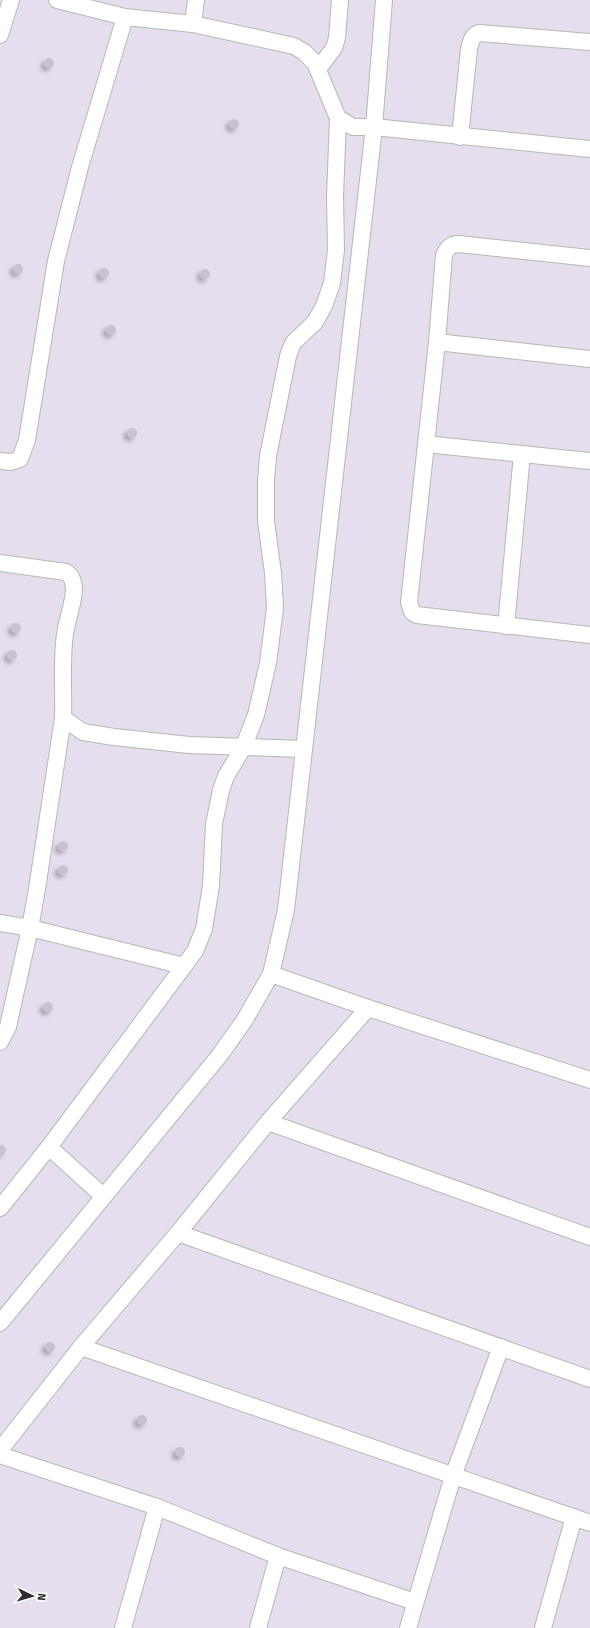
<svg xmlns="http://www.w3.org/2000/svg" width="590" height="1628" font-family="'Fira Sans',sans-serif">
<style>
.building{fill:#cac1d0;filter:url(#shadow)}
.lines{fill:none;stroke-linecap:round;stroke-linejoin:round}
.minor-casing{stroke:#b1bcad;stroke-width:18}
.minor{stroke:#fff;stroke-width:16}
</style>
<defs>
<filter id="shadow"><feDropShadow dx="-3.5" dy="3.5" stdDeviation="2" flood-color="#0004"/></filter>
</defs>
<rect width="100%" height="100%" fill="#e6ddee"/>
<!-- building -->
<g class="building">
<circle cx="49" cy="63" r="5"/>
<circle cx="234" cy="124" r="5"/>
<circle cx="18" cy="269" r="5"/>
<circle cx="104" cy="273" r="5"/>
<circle cx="205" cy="274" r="5"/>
<circle cx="111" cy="330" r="5"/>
<circle cx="132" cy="433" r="5"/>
<circle cx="16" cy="628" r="5"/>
<circle cx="12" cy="655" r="5"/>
<circle cx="63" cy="846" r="5"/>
<circle cx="63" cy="870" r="5"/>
<circle cx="48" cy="1007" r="5"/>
<path d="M 0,1145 L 3,1145 L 6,1149 L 5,1153 L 1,1155 L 0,1155 Z"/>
<circle cx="50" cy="1347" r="5"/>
<circle cx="142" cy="1420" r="5"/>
<circle cx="180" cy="1452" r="5"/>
</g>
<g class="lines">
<!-- minor casing -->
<g class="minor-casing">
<g id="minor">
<path d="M 57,0 L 125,17 L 193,24 L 294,46 L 304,52 L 315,63 L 338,118 L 353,127 L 374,127 L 590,149"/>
<path d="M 193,24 L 196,0"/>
<path d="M 0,35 L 11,0"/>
<path d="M 318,69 L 334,48 L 337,38 L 340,0"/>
<path d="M 460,137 L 469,49 C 471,42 471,36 479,33 L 590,42"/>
<path d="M 590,258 L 459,244 C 451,244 448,247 444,255 L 437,342 L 409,602 L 412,612 L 417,615 L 590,635"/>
<path d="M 437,342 L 590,359"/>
<path d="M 426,444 L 590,461"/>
<path d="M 0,461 L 11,462 L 20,459 L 27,440 L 56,261 L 80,167 L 125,17"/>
<path d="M 0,563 L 66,572 C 72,576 73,581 74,588 C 74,603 67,619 65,634 C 61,661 64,690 63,718 L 83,732 L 114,737 L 189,745 L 304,749"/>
<path d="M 506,626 L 522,454"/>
<path d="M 0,923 L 30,928 L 184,966 L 195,951 L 204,929 L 211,886 L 214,824 L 221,790 L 226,776 L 243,748 L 256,715 L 268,663 L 275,608 L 273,573 L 266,521 L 266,480 L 268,456 L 288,356 L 293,343 L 315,322 L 324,306 L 332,283 L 336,250 L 335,196 L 338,118"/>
<path d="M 271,974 L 368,1008 L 590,1080"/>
<path d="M 0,1042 L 8,1027 L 11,1013 L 30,928 L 37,889 L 63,718"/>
<path d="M 268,1122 L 590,1237"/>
<path d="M 49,1147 L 103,1196"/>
<path d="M 0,1208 L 49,1147 L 184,966"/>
<path d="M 178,1233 L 590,1379"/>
<path d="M 0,1323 L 219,1056 L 244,1021 L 271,974 L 286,910 L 374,127 L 384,0"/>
<path d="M 81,1347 L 590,1523"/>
<path d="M 0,1450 L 81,1347 L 178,1233 L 268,1122 L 368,1008"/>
<path d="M 0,1455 L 157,1507 L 278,1556 L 415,1602"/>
<path d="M 123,1628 L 157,1507"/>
<path d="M 258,1628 L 278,1556"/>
<path d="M 408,1628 L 453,1476 L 501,1347"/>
<path d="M 543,1628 L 574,1517"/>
</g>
</g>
<!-- minor -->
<use href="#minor" class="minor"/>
</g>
<!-- north arrow -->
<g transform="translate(32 1596) rotate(95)" stroke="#ffffff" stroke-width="3" paint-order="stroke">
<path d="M0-3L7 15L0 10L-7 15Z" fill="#2c2c2c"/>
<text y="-6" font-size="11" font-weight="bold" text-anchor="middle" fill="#2c2c2c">N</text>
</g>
</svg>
